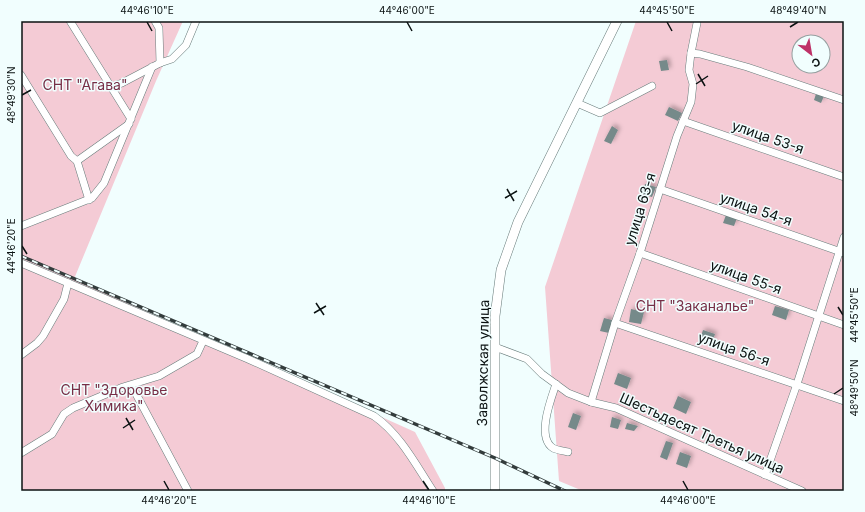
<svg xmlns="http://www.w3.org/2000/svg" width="865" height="512" font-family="Inter,sans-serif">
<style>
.green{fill:#f4cbd5;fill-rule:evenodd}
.building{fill:#768a8a;filter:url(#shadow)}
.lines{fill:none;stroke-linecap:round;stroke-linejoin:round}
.minor-casing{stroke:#687c7b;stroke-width:8}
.major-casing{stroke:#687c7b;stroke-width:10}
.minor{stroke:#fff;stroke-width:7}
.major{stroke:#fff;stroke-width:9}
.rail-casing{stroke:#333c3c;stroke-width:3.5}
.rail{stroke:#f1fefe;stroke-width:2;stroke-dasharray:6;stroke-linecap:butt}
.ticks{fill:none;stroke:#0b1212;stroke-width:1.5}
.labels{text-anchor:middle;stroke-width:3;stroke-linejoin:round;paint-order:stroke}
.park-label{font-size:14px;fill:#772e46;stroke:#f1fefe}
.street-label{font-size:14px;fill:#0b1212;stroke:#f1fefe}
.neatline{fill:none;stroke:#0b1212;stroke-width:1.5}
.ticks-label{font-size:10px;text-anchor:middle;fill:#0b1212}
</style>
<defs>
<filter id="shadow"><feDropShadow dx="2.5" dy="-2.5" stdDeviation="2" flood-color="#0004"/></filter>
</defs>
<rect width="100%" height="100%" fill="#f1fefe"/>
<!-- green -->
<g class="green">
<path d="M 21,21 L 183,21 L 156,81 L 74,279 L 415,432 L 445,488 L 445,491 L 21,491 Z"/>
<path d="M 636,21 L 844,21 L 844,491 L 583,491 L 559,481 L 545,287 ZM 799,42 L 823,42 L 823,66 L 799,66 Z"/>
</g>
<!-- building -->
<g class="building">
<path d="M 667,60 L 669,70 L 661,71 L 659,61 Z"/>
<path d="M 816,94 L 824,96 L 821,103 L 814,100 Z"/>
<path d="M 669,107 L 682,113 L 678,121 L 665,115 Z"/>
<path d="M 612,126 L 618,130 L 611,144 L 604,141 Z"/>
<path d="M 645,184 L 656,187 L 652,197 L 642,194 Z"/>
<path d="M 726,215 L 737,218 L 734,226 L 723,223 Z"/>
<path d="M 775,306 L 789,310 L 786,320 L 772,315 Z"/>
<path d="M 631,309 L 644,312 L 641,324 L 629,322 Z"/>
<path d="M 604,318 L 612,320 L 609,333 L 600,331 Z"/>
<path d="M 703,330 L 715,334 L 712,343 L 700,339 Z"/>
<path d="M 618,373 L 631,378 L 627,389 L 614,384 Z"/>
<path d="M 678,396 L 691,402 L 686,414 L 673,408 Z"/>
<path d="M 573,413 L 581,416 L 576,430 L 568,427 Z"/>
<path d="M 612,417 L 621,420 L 618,429 L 610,427 Z"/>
<path d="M 627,423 L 638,426 L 634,431 L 625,429 Z"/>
<path d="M 666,441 L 673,443 L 667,460 L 660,457 Z"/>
<path d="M 680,452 L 691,456 L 687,468 L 676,464 Z"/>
</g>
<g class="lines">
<!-- minor casing -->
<g class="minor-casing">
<g id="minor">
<path d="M 70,21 L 131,119"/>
<path d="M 155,21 L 159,28 L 160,63"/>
<path d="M 691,53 L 700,54 L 747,67 L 844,100"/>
<path d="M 21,75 L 71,156 L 77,161 L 89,200"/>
<path d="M 111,87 L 122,83 L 160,63 L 172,59 L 186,45 L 196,21"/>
<path d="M 577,103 L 600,113 L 652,86"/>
<path d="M 683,121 L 844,177"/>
<path d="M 77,161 L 129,124"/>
<path d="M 660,189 L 844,253"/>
<path d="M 21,226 L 92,198 L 104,183 L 152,67"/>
<path d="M 640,253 L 844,325"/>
<path d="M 21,263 L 248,359 L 374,416 C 400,434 416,465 433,491"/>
<path d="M 615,323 L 844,401"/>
<path d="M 495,347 L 527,359 L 542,374 L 568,393 L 591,402 L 616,408 L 802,491"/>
<path d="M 21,355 L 37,343 L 43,336 L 64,299 L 68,283"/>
<path d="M 556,384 C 551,399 536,437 553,448 C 556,450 564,451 568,452"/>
<path d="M 134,390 L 188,491"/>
<path d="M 591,402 L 615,323 L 640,253 L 677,136 L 691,102 L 693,84 L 689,70 L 691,53 L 697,23"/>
<path d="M 21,453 L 52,434 L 64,414 L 73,408 L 123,387 L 159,376 L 197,354 L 203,341"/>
<path d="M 765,475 L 797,384 L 844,237"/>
</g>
</g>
<!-- major casing -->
<g class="major-casing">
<path id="major" d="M 495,491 L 495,316 L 501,270 L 518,222 L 617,21"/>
</g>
<!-- minor -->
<use href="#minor" class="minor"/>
<!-- major -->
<use href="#major" class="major"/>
<!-- rail casing -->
<g class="rail-casing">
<path id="rail" d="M 21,256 L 495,458 L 565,491"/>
</g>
<!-- rail -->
<use href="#rail" class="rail"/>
</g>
<!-- ticks -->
<path class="ticks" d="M 147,22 L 152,31M 407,22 L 412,31M 667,22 L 672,31M 790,27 L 798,22M 698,74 L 705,86M 696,84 L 708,76M 22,95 L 31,90M 507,189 L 514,201M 505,198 L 517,191M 22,246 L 27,254M 316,303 L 324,315M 838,307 L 843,315M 314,313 L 326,306M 834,394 L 843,388M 126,418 L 133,430M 123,428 L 135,420M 164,481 L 169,490M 423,481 L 429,490M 683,481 L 688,490"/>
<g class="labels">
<!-- park labels -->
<g class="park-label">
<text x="85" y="90">СНТ "Агава"</text>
<text x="695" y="311">СНТ "Заканалье"</text>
<text x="114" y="395">СНТ "Здоровье<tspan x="114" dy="16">Химика"</tspan></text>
</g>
<!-- street labels -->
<g class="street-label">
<text transform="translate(768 137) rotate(19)" y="5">улица 53-я</text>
<text transform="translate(640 209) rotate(-73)" y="5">улица 63-я</text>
<text transform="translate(756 209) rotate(19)" y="5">улица 54-я</text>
<text transform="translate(746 277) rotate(20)" y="5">улица 55-я</text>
<text transform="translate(734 349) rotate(19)" y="5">улица 56-я</text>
<text transform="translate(483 363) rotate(-89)" y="5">Заволжская улица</text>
<text transform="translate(702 433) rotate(24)" y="5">Шестьдесят Третья улица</text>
</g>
</g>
<!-- border -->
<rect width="865" height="512" fill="none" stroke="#f1fefe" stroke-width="44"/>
<!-- north arrow -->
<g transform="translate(811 54) rotate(149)"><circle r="19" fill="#f1fefe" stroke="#95a0a0"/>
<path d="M0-3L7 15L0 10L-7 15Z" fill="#be3268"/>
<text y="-6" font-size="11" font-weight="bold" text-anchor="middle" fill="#0b1212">С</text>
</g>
<rect x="22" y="22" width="821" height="468" class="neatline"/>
<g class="ticks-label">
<text x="147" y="14">44°46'10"E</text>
<text x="407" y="14">44°46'00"E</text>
<text x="667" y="14">44°45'50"E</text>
<text x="798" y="14">48°49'40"N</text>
<text transform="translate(11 95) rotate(-90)" y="4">48°49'30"N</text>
<text transform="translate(11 246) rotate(-90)" y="4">44°46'20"E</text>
<text transform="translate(854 315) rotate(-90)" y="4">44°45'50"E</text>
<text transform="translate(854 388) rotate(-90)" y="4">48°49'50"N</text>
<text x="169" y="504">44°46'20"E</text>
<text x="429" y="504">44°46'10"E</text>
<text x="688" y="504">44°46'00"E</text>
</g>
</svg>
